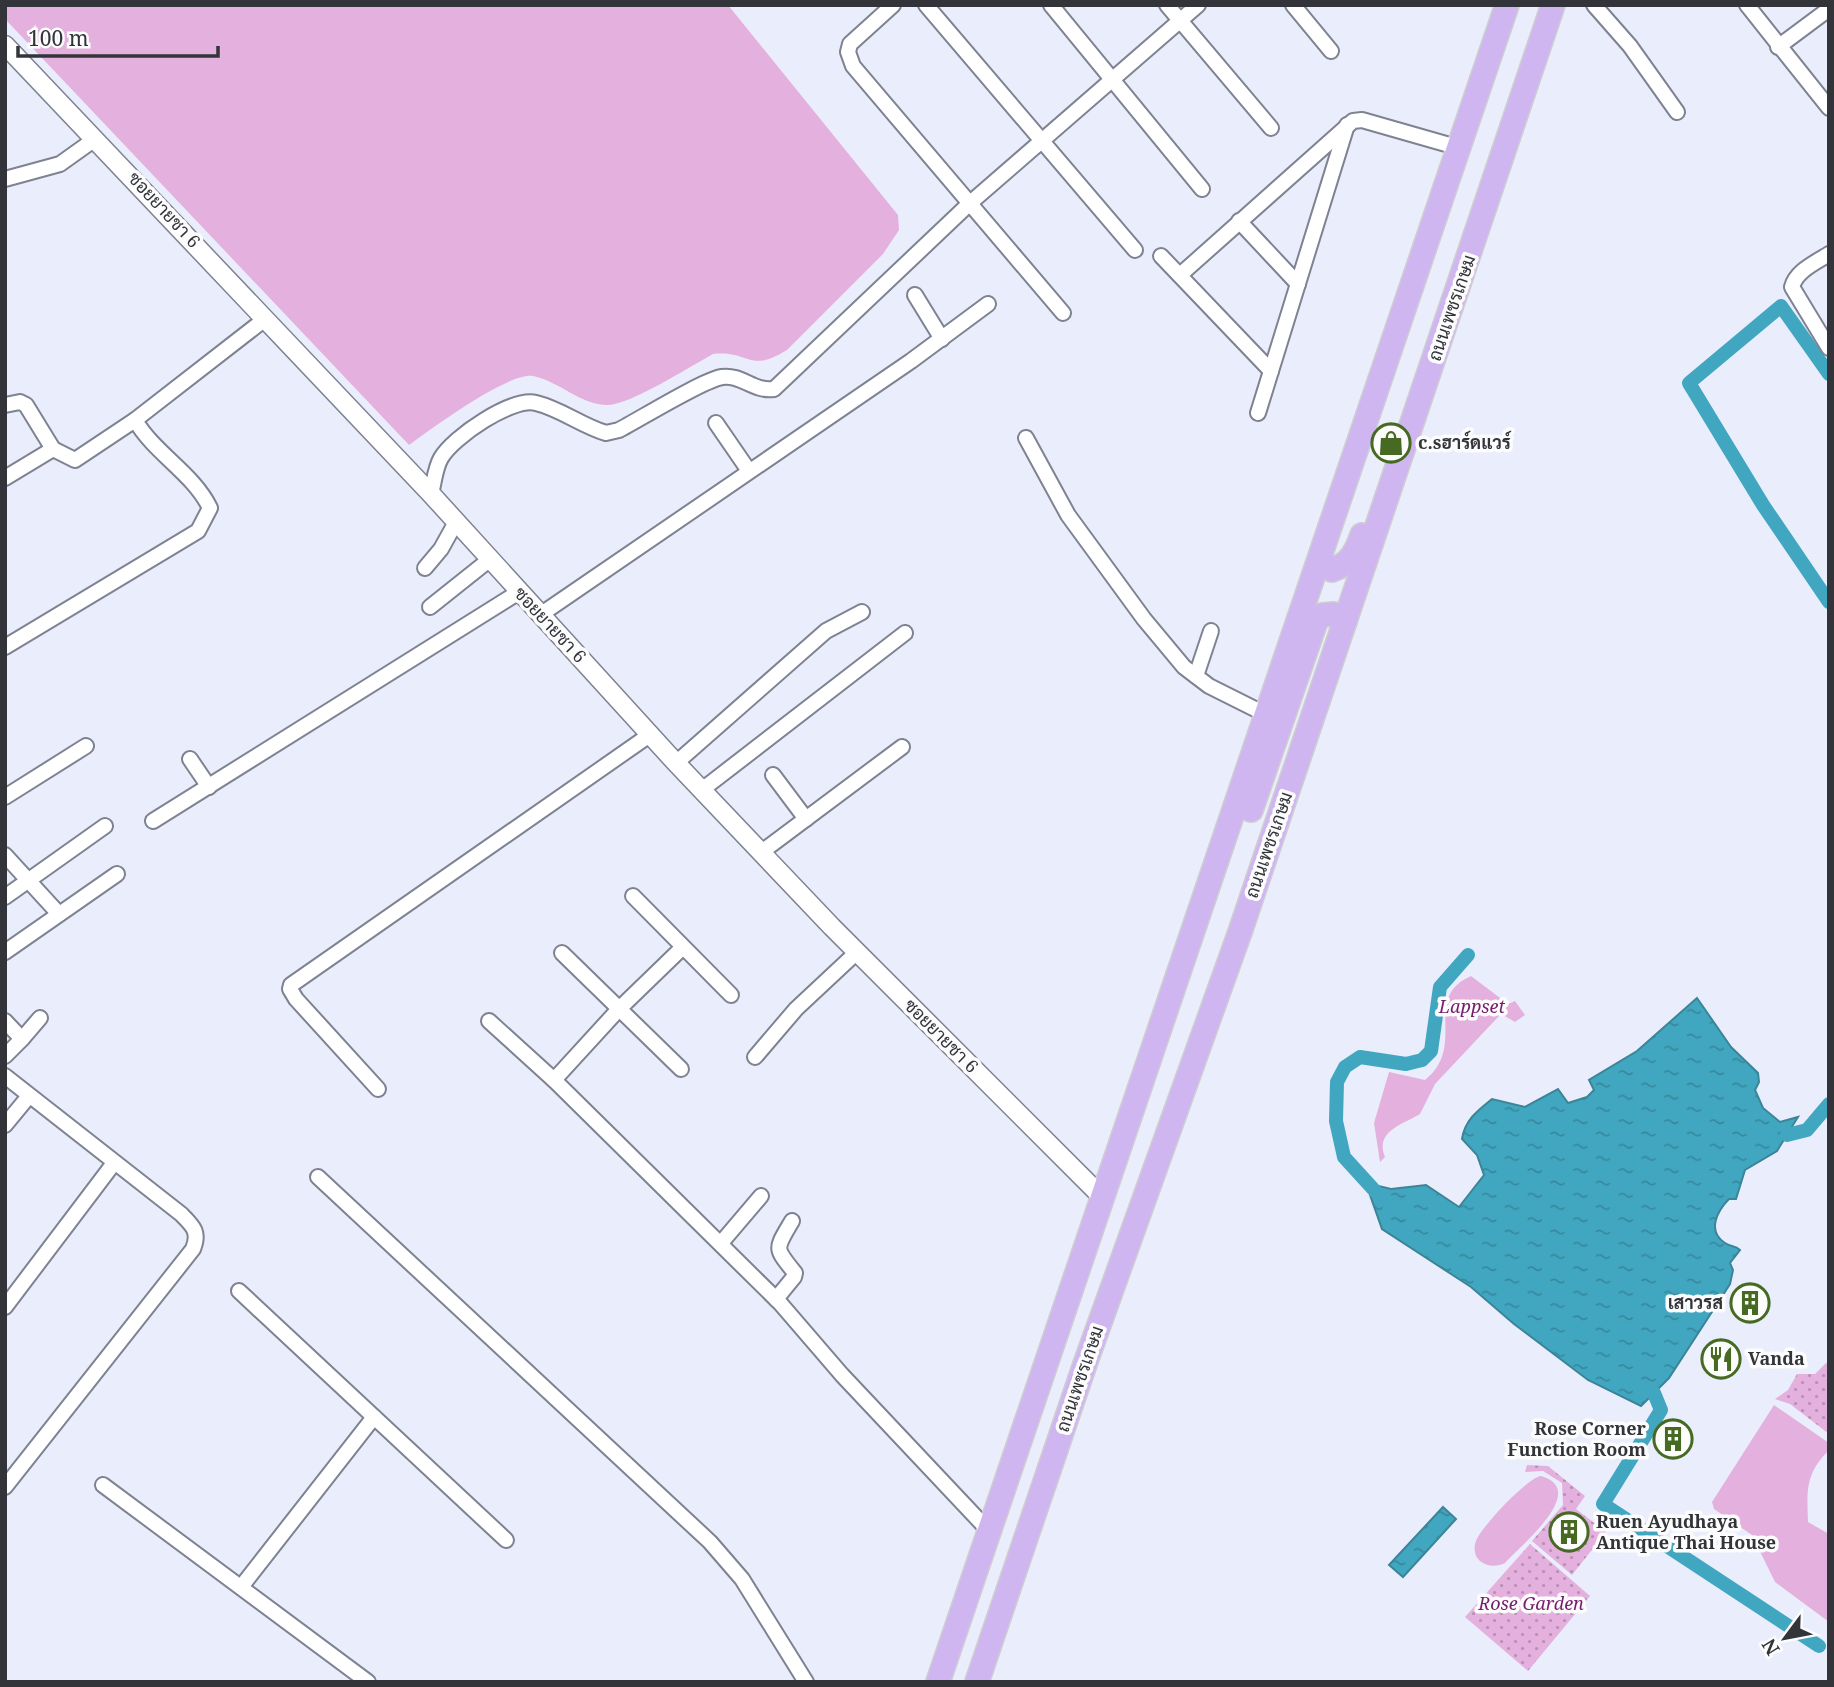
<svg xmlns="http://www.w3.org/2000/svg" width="1834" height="1687" font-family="'Noto Serif',Sarabun,serif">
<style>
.green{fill:#e4b0dd}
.garden{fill:url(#garden-dots)}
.water{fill:url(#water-ripples);stroke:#3c8498;stroke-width:2}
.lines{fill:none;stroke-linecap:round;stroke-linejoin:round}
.canal{stroke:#41a7c0;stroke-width:14}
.minor-casing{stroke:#7e8291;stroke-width:18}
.tertiary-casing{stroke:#7e8291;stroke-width:21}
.primary-casing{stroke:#ceced0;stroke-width:26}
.minor{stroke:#fff;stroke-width:14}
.tertiary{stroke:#fff;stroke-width:18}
.primary{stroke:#cfb6f1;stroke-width:23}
.labels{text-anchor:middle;stroke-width:7;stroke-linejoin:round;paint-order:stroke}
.street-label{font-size:18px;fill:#32343a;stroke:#fcfcfc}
.poi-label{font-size:18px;font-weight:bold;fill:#32343a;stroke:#fcfcfc;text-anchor:start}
.park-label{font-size:18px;font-style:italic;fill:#751d6f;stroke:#fcfcfc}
</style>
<defs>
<pattern id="garden-dots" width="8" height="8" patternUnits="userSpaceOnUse" patternTransform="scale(1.75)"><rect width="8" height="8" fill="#e4b0dd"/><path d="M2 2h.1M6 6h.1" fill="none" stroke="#b990b4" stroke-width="1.8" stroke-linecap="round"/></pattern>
<pattern id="water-ripples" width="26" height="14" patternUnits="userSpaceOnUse" patternTransform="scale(1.75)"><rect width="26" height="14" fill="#41a7c0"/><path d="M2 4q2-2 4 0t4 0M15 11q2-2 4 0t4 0" fill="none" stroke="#37899d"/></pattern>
</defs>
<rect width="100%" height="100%" fill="#eaeefc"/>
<!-- green -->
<g class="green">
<path d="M 5,5 L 728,5 L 898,215 L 899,230 L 883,254 L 787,350 C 748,374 750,350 713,354 C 689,367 632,404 608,405 C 580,405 559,381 533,376 C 508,372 431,429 409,445 L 5,19 Z"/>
<path d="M 1471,976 L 1508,1004 L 1515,1001 L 1525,1015 L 1515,1022 L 1503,1015 L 1499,1016 L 1435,1084 L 1420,1114 C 1404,1124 1374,1131 1385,1157 L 1380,1162 L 1374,1123 L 1389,1072 L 1425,1080 C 1468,1046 1421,998 1471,976 Z"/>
<path d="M 1774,1405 L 1829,1443 L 1829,1450 C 1805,1474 1807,1491 1808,1522 L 1829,1534 L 1829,1622 L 1775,1582 L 1752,1535 L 1714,1509 L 1712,1502 Z"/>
<path d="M 1541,1476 C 1590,1490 1520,1546 1505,1563 C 1489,1571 1469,1561 1476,1541 C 1480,1528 1528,1477 1541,1476 Z"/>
</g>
<!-- garden -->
<g class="garden">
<path d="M 1826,1363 L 1829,1365 L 1829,1434 L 1790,1404 L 1775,1399 L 1788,1390 L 1797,1374 L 1815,1374 Z"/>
<path d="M 1527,1465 L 1548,1466 L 1585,1496 L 1576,1509 L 1606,1532 L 1572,1575 L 1532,1541 L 1563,1505 L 1562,1483 L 1543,1471 L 1525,1472 Z"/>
<path d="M 1530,1544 L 1590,1596 L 1528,1671 L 1465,1617 Z"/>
</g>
<!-- water -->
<g class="water">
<path d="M 1697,998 L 1731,1047 L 1758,1073 L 1759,1082 L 1755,1090 L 1763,1108 L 1780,1122 L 1798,1117 L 1777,1151 L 1745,1170 L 1736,1199 L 1729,1199 C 1718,1210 1706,1231 1725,1243 C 1730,1247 1735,1245 1740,1250 L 1730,1263 L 1733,1270 L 1730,1284 L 1669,1378 L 1641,1406 L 1588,1380 L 1514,1324 L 1471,1287 L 1382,1229 L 1370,1195 L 1379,1186 L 1391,1189 L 1426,1185 L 1459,1207 L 1484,1175 L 1477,1155 L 1462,1139 C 1465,1120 1477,1111 1492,1099 L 1525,1107 L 1558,1089 L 1568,1103 L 1587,1097 L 1594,1090 L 1589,1080 L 1637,1051 Z"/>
<path d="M 1443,1507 L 1456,1519 L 1403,1577 L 1389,1565 Z"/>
</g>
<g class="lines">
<!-- canal -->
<g class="canal">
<path d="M 1829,374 L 1781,306 L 1689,383 L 1763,505 L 1829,602"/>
<path d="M 1787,1135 L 1807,1130 L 1829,1104"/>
<path d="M 1375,1191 L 1344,1157 L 1336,1121 L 1337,1082 L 1345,1067 L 1360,1057 L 1406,1064 L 1422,1060 L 1431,1051 L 1440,987 L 1468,955"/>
<path d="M 1654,1393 L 1661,1410 L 1603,1504 L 1819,1646"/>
</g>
<!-- minor casing -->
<g class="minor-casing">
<g id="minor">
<path d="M 893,5 L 850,44 L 848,52 L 853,66 L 1063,313"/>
<path d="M 926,5 L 1135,250"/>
<path d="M 1051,5 L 1202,189"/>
<path d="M 1167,5 L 1271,128"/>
<path d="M 1293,5 L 1331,51"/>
<path d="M 1594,5 L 1630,46 L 1677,112"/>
<path d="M 1747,5 L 1829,108"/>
<path d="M 1778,47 L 1829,9"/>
<path d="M 5,179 L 60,164 L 95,139"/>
<path d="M 1239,221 L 1298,284"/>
<path d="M 1829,254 C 1815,263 1796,271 1792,287 L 1829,348"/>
<path d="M 1161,256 L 1271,371"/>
<path d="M 1180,275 L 1353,121 L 1362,120 L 1460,148"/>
<path d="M 915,295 L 942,339"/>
<path d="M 5,405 L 20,402 L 26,405 L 53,449 L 75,460 L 135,420"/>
<path d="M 1258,413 L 1347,125"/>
<path d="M 716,423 L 749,471"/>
<path d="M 1026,438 L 1068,515 L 1144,619 L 1184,667 L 1209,686 L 1267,715"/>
<path d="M 5,478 L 53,449"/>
<path d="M 431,494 C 434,483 435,468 441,458 C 453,437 512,397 536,403 C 561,409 582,426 606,433 L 619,430 C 640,419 703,380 722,377 C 741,374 754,392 774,389 L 969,204 L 1198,5"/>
<path d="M 425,568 L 441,549 L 456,522"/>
<path d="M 430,607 L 489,560"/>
<path d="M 540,615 L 911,361 L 988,304"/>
<path d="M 5,647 L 198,531 L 210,508 C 193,473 155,454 135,420 L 265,319"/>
<path d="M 1196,676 L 1211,631"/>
<path d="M 190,759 L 209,787"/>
<path d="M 676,763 L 826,631 L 862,612"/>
<path d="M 773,775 L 806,819"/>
<path d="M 703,789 L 905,633"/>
<path d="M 5,797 L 86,746"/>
<path d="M 153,821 L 519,592"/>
<path d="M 763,851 L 902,747"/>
<path d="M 5,855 L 59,914"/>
<path d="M 633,896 L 731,995"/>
<path d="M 5,897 L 105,826"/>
<path d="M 5,952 L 117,874"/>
<path d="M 562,953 L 681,1069"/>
<path d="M 5,1021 L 22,1039 L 5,1056"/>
<path d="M 489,1021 L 554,1080 L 780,1303 L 842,1375 L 989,1531"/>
<path d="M 22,1039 L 40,1018"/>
<path d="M 755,1057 L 796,1009 L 857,952"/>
<path d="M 5,1076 L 181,1214 C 193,1226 200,1232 193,1249 L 5,1487"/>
<path d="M 554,1080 L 619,1009 L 682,948"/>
<path d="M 378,1089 L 296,999 L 290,989 L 291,985 L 651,734"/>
<path d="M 5,1125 L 29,1096"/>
<path d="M 318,1177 L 710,1542 L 742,1579 L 806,1682"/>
<path d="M 721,1243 L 761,1196"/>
<path d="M 239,1291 L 506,1540"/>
<path d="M 776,1299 L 794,1277 L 795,1273 C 774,1247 775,1250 792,1221"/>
<path d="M 5,1307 L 114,1163"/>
<path d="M 103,1485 L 368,1682"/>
<path d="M 241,1587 L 374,1417"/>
</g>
</g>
<!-- tertiary casing -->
<g class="tertiary-casing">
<path id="tertiary" d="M 5,45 L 431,494 L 676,763 L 832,927 L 1103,1198"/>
</g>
<!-- primary casing -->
<g class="primary-casing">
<g id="primary">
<path d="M 1320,559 L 1332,570 C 1350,564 1356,552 1362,535"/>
<path d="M 1251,810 L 1316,621 L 1322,615 L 1334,614 L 1345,621"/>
<path d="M 938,1682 L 1507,5"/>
<path d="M 977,1682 L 1085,1364 L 1240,932 L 1553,5"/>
</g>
</g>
<!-- minor -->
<use href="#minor" class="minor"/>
<!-- tertiary -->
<use href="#tertiary" class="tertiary"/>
<!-- primary -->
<use href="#primary" class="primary"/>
</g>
<!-- icons -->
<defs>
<g id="shop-ring" transform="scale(2.0125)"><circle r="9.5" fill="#fcfcfc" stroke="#476a23" stroke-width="1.5"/><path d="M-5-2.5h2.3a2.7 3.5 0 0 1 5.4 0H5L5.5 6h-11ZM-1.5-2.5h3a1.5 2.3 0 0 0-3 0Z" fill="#476a23"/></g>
<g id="building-ring" transform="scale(2.0125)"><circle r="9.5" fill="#fcfcfc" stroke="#476a23" stroke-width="1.5"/><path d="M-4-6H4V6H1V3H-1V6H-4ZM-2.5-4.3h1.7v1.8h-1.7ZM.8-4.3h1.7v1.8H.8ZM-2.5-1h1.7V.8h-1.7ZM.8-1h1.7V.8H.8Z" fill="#476a23"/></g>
<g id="restaurant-ring" transform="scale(2.0125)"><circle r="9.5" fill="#fcfcfc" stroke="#476a23" stroke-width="1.5"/><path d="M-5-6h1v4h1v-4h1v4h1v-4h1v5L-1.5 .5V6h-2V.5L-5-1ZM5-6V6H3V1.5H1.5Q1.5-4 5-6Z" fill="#476a23"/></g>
</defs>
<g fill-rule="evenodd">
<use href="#shop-ring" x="1391" y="443"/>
<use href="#building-ring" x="1750" y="1303"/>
<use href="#restaurant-ring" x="1721" y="1359"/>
<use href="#building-ring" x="1673" y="1439"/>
<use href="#building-ring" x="1569" y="1532"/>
</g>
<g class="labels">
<!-- street labels -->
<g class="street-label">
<text transform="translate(164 210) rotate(47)" y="6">ซอยยายชา 6</text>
<text transform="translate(1452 308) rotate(-71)" y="6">ถนนเพชรเกษม</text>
<text transform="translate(550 625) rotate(47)" y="6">ซอยยายชา 6</text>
<text transform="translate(1269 845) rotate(-71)" y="6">ถนนเพชรเกษม</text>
<text transform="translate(941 1036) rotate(45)" y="6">ซอยยายชา 6</text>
<text transform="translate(1080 1379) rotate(-71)" y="6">ถนนเพชรเกษม</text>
</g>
<!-- poi labels -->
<g class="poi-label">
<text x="1418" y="449">c.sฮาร์ดแวร์</text>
<text x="1723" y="1309" text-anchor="end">เสาวรส</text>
<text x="1748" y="1365">Vanda</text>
<text x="1646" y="1435" text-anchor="end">Rose Corner<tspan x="1646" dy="21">Function Room</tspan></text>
<text x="1596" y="1528">Ruen Ayudhaya<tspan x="1596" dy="21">Antique Thai House</tspan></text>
</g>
<!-- park labels -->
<g class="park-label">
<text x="1472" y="1013">Lappset</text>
<text x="1531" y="1610">Rose Garden</text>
</g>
</g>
<!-- border -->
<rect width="1834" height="1687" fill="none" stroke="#32343a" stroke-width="14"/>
<!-- north arrow -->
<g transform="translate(1785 1638) rotate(238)" stroke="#fcfcfc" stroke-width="5" paint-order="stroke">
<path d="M0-5L12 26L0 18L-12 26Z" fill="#32343a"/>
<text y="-10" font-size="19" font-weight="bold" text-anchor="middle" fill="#32343a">N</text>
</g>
<!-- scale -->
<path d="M18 46v10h200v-10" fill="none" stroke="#32343a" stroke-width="3.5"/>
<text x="28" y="46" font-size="21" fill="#32343a" stroke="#fcfcfc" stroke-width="5" paint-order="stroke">100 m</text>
</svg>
